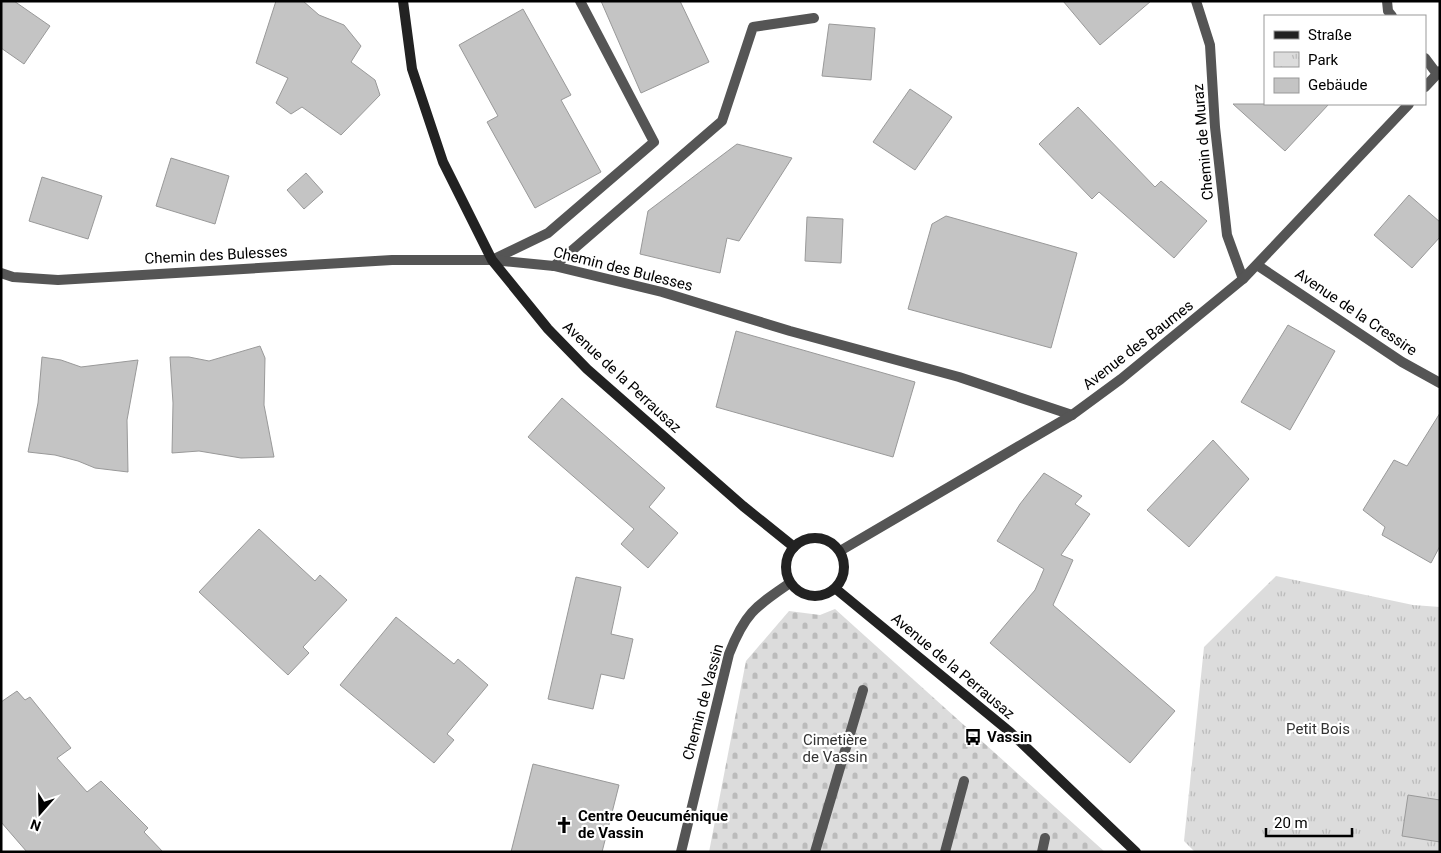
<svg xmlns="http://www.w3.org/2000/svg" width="1441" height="853" font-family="Roboto,sans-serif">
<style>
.cemetery{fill:url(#cemetery-stones)}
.park{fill:url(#park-tufts)}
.building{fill:#c4c4c4;stroke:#999}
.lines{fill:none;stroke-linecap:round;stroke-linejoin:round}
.lane{stroke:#555;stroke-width:10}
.street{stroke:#555;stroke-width:10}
.secondary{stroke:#222;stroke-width:10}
.labels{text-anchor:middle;stroke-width:4.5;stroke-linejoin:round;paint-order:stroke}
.street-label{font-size:15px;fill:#000;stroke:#fff}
.park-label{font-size:15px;fill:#333;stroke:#fff}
.poi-label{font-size:15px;font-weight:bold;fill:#000;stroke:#fff;text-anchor:start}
</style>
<defs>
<pattern id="cemetery-stones" width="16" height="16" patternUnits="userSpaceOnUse" patternTransform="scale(1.25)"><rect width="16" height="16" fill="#dcdcdc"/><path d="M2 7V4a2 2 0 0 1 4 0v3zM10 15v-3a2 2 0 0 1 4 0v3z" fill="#bbb"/></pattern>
<pattern id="park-tufts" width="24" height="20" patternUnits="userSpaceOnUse" patternTransform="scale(1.25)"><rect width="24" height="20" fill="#dcdcdc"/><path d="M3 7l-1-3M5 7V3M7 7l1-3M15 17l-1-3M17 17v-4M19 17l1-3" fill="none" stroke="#bbb"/></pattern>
</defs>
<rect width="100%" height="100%" fill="#fff"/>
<!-- cemetery -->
<path class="cemetery" d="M 835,609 L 1105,852 L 709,852 L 746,661 L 789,611 L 820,615 Z"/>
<!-- park -->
<path class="park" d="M 1276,576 L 1413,605 L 1440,607 L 1440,852 L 1195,852 L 1184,841 L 1204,647 Z"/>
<!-- building -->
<g class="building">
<path d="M 1,1 L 14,1 L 50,26 L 24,64 L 1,48 Z"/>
<path d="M 276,1 L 303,1 L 319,15 L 344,25 L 361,46 L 351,62 L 375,80 L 380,95 L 341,135 L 302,107 L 291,114 L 276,103 L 288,78 L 256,63 Z"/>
<path d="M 601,1 L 680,1 L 709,62 L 641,93 Z"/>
<path d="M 1063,1 L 1151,1 L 1100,45 Z"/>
<path d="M 523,9 L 571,95 L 561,100 L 601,172 L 535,208 L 487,122 L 498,116 L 459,45 Z"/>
<path d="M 829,24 L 875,28 L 871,80 L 822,76 Z"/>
<path d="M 910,89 L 952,117 L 915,170 L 873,142 Z"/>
<path d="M 1233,104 L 1329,104 L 1285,151 Z"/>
<path d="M 1078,107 L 1155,187 L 1161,181 L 1207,221 L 1174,258 L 1099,192 L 1092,199 L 1039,144 Z"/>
<path d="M 737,144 L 792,158 L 739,241 L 727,238 L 720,273 L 640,254 L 648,211 Z"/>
<path d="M 171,158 L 229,176 L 215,224 L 156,206 Z"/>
<path d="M 306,173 L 323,192 L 304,209 L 287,190 Z"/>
<path d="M 42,177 L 102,196 L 88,239 L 29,221 Z"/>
<path d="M 1409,195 L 1440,222 L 1440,237 L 1412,268 L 1374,235 Z"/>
<path d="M 946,216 L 1077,253 L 1051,348 L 908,309 L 932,224 Z"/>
<path d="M 807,217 L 843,219 L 841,263 L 805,261 Z"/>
<path d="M 1288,325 L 1335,351 L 1290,430 L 1241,402 Z"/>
<path d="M 736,331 L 915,382 L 893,457 L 716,407 Z"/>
<path d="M 260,346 L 265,358 L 264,405 L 274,457 L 241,458 L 199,451 L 172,453 L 173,403 L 170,357 L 189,357 L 209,361 Z"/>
<path d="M 42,357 L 61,360 L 81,367 L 138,360 L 127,420 L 128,472 L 95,468 L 78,461 L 55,455 L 28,452 L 38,403 Z"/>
<path d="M 562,398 L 665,488 L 649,507 L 678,533 L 648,568 L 621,544 L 634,529 L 528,437 Z"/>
<path d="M 1440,413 L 1440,546 L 1431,563 L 1382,535 L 1385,527 L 1363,510 L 1394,460 L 1407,466 Z"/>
<path d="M 1213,440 L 1249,479 L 1189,547 L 1147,510 Z"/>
<path d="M 1044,473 L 1082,496 L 1075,504 L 1090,514 L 1061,555 L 1073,560 L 1053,605 L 1175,711 L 1130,763 L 990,643 L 1035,590 L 1044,569 L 997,541 L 1020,504 Z"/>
<path d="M 259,529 L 315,581 L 320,575 L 347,600 L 303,647 L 309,653 L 288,675 L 199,592 Z"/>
<path d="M 576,577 L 621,587 L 611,634 L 633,639 L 624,679 L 601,674 L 593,709 L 548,699 Z"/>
<path d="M 396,617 L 454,664 L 458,659 L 488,685 L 447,734 L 454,740 L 434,763 L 340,685 Z"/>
<path d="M 17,691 L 25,700 L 30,697 L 71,748 L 57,758 L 87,792 L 101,781 L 148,828 L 144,832 L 163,852 L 27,852 L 1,822 L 1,702 Z"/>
<path d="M 533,764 L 619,785 L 602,852 L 511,852 Z"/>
<path d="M 1408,795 L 1440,800 L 1440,842 L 1402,836 Z"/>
</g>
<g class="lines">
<!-- lane -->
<g class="lane">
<path d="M 1387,1 L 1388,11 L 1392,16"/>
<path d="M 1425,58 L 1437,74"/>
<path d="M 492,260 L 548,233 L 654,142 L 580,1"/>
<path d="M 554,266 L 722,121 L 753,27 L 814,18"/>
<path d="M 815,852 L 863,690"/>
<path d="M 945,852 L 964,781"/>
<path d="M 1042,852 L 1045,838"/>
</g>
<!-- street -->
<g class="street">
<path d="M 1196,1 L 1210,45 L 1215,127 L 1227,235 L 1243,279"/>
<path d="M 1425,87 L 1440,71"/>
<path d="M 1257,265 L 1402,362 L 1440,383"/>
<path d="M 1,273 L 13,277 L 58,280 L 392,260 L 492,260 L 554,266 L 662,292 L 790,331 L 959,377 L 1072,415"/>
<path d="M 840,551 L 1072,415 L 1121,379 L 1243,279 L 1409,104"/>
<path d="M 681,852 L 729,654 C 745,613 755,607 790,583"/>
</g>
<!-- secondary -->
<g class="secondary">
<path d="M 403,1 L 412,69 L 443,162 L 492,260 L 548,329 L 587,369 L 743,506 L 794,547"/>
<circle cx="815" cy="567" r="29"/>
<path d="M 836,589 L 1010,732 L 1136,852"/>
</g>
</g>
<!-- icons -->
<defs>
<g id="bus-bare" transform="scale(1.35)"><path d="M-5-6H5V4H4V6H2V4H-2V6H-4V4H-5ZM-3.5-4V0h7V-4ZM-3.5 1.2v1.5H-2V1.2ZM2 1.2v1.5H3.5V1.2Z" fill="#000" stroke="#fff" stroke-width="2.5" paint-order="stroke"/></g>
<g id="church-bare" transform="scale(1.35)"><path d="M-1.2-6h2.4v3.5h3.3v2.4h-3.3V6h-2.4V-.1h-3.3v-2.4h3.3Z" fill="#000" stroke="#fff" stroke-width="2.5" paint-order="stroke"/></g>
</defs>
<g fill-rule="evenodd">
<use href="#bus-bare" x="973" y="737"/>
<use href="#church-bare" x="564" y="825"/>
</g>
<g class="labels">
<!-- street labels -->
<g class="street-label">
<text transform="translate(1203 142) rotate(-95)" y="5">Chemin de Muraz</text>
<text transform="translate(216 255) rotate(-3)" y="5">Chemin des Bulesses</text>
<text transform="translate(623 269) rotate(14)" y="5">Chemin des Bulesses</text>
<text transform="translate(1356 312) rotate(34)" y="5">Avenue de la Cressire</text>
<text transform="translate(1138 345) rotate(-38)" y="5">Avenue des Baumes</text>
<text transform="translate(622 377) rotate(43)" y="5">Avenue de la Perrausaz</text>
<text transform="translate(953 666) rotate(40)" y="5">Avenue de la Perrausaz</text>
<text transform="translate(703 702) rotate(-75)" y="5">Chemin de Vassin</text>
</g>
<!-- park labels -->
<g class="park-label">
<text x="1318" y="734">Petit Bois</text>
<text x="835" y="745">Cimetière<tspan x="835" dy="17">de Vassin</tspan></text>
</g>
<!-- poi labels -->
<g class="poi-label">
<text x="987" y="742">Vassin</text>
<text x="578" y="821">Centre Oeucuménique<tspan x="578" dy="17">de Vassin</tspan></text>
</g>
</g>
<!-- border -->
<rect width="1441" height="853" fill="none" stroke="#000000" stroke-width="5"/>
<!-- legend -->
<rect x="1264" y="15" width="162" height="90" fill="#ffffff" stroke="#999999"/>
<rect x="1274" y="31" width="25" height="8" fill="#222222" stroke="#999999"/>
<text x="1308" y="40" font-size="15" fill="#000000">Straße</text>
<rect x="1274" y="52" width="25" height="15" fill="url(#park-tufts)" stroke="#999999"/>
<text x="1308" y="65" font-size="15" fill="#000000">Park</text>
<rect x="1274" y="78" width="25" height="15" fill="#c4c4c4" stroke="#999999"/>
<text x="1308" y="90" font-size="15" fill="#000000">Gebäude</text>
<!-- north arrow -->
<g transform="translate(40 813) rotate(200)" stroke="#ffffff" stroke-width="4" paint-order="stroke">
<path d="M0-4L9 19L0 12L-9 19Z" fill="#000000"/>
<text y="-8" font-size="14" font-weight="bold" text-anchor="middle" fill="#000000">N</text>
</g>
<!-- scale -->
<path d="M1266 828v8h86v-8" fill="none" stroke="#000000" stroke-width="2.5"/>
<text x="1274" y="828" font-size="15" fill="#000000" stroke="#ffffff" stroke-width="4" paint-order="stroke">20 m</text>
</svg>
